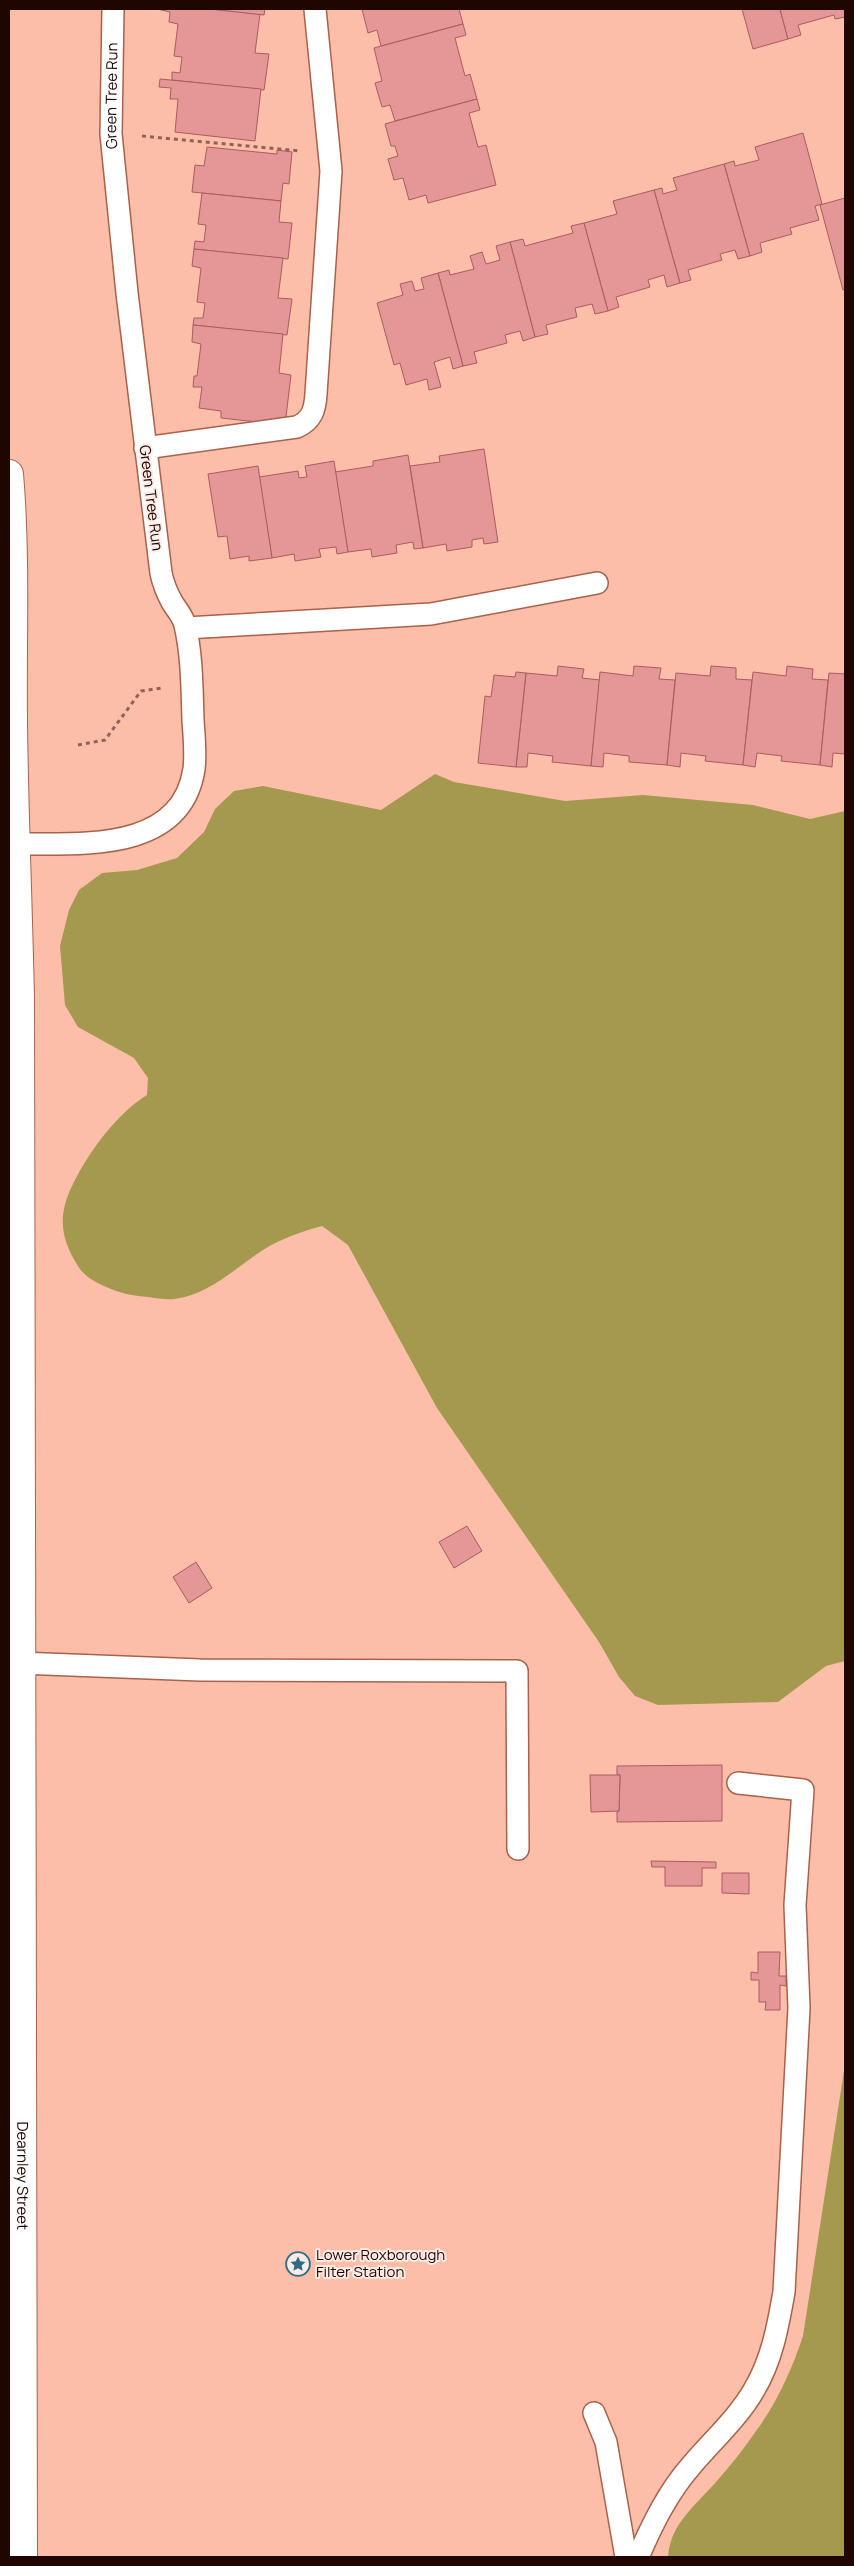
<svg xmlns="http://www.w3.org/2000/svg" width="854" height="2566" font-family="Manrope,sans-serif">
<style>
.forest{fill:#a5984f}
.building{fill:#e59697;stroke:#a85d5f}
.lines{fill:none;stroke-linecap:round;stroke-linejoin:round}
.lane-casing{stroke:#a8624b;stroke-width:24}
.street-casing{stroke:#a8624b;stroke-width:30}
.path{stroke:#906356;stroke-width:3;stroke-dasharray:4 4;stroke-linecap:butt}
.lane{stroke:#fff;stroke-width:21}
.street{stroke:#fff;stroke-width:28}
.labels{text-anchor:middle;stroke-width:4;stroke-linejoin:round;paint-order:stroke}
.street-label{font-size:15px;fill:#200601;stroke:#fcebe6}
.poi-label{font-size:15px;fill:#200601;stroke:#fcebe6;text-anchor:start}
</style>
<rect width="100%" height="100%" fill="#fdbea9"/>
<!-- forest -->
<g class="forest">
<path d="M 435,774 L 454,782 L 565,801 L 643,795 L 753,805 L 810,819 L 845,811 L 845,1661 L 826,1666 L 778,1702 L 658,1705 L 635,1696 L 619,1677 L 599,1642 L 437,1408 L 348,1245 L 322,1226 C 303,1231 280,1239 263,1250 C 235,1268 209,1295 174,1299 C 166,1300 156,1298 148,1297 C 135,1296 123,1294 111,1289 C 99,1284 85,1278 78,1266 C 64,1244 58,1223 67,1198 C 80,1163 115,1114 147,1095 L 148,1078 L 134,1058 L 78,1027 L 65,1005 L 60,946 L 69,910 L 79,890 L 102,873 L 137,870 L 177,858 L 204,832 L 215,809 L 234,791 L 263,786 L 381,810 Z"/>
<path d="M 845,2064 L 845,2557 L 668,2557 C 670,2524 696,2505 716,2482 C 730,2466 744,2449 756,2431 C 777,2403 792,2369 803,2336 Z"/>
</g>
<!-- building -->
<g class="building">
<path d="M 157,9 L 210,9 L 260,14 L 255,53 L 269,54 L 264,90 L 172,80 L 172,72 L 180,73 L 182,57 L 174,56 L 178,24 L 169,22 L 170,12 Z"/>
<path d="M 210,9 L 265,9 L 264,15 Z"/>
<path d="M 362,9 L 459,9 L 463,24 L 381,46 L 377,30 L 368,33 Z"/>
<path d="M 742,9 L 780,9 L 788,39 L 753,49 Z"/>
<path d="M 780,9 L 845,9 L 845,17 L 835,19 L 834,15 L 798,25 L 801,35 L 788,39 Z"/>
<path d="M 463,24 L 466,35 L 455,38 L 465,76 L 470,74 L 477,99 L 395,121 L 390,105 L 382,107 L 375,83 L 382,81 L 374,48 Z"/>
<path d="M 160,79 L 261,89 L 255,141 L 175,132 L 178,99 L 170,99 L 171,88 L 159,87 Z"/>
<path d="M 477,99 L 480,110 L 469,113 L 478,147 L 486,145 L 496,185 L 428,203 L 426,195 L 409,200 L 403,178 L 394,180 L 388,159 L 398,156 L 395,146 L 391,146 L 385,124 Z"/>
<path d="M 803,133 L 822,204 L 815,206 L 819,220 L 790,228 L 792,234 L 760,243 L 762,252 L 750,256 L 724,164 L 734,161 L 735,166 L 759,160 L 755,147 Z"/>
<path d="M 207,147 L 277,154 L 277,150 L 292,152 L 289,184 L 283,183 L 281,201 L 192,192 L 195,165 L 204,166 Z"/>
<path d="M 724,164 L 750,256 L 738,259 L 735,250 L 720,254 L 722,260 L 688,270 L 691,280 L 680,283 L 654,190 L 662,188 L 663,194 L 677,190 L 673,178 Z"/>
<path d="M 654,190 L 680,283 L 667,287 L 664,275 L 648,280 L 650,287 L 616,297 L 619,307 L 608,311 L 584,223 L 617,214 L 613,201 Z"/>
<path d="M 202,193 L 281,201 L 279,222 L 292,223 L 288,259 L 194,249 L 195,241 L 204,242 L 206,225 L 198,224 Z"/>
<path d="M 845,198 L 845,289 L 843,290 L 820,205 Z"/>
<path d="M 584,223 L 608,311 L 595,314 L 592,304 L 575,308 L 577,317 L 546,325 L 548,334 L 535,337 L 510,242 L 523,239 L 525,246 L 573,233 L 571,226 Z"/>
<path d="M 510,242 L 535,337 L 523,341 L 520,331 L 505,335 L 507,343 L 474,352 L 477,363 L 463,366 L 438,273 L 449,270 L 450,275 L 474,269 L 470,256 L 482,252 L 486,264 L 500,260 L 496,246 Z"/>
<path d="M 194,249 L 283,258 L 278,298 L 292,299 L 287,335 L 193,325 L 194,318 L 203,318 L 205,303 L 197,302 L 201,268 L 192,266 Z"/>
<path d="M 438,273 L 463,366 L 453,369 L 450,357 L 434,362 L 441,387 L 429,390 L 427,379 L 406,385 L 400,363 L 394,365 L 377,303 L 403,295 L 400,284 L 412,281 L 415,291 L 424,289 L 421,278 Z"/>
<path d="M 193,325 L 283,334 L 279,373 L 291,375 L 285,425 L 221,418 L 221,411 L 199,408 L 202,387 L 193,387 L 194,376 L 197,376 L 201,344 L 192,342 Z"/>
<path d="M 484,449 L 498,542 L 484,544 L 483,538 L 472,540 L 472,547 L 447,551 L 446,544 L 423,548 L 410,466 L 440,462 L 439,456 Z"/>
<path d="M 408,455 L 423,548 L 414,549 L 413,542 L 396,545 L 397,553 L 372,557 L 371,549 L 348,552 L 335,472 L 373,466 L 373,461 Z"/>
<path d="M 334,461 L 348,552 L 337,554 L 336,547 L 319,549 L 321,557 L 295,561 L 294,554 L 272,558 L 259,477 L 298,471 L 299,478 L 307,477 L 305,466 Z"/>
<path d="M 258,466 L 272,558 L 249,561 L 249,556 L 230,559 L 227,536 L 218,537 L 208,474 Z"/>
<path d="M 558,666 L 584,669 L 582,678 L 600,680 L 591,766 L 552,762 L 553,756 L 528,753 L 527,767 L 516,767 L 526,673 L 557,676 Z"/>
<path d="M 634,666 L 661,668 L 659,679 L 675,680 L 667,765 L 629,762 L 629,756 L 604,753 L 603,767 L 591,766 L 600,672 L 633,676 Z"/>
<path d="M 711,666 L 736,668 L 736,679 L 752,680 L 743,765 L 705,761 L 706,756 L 681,753 L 680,767 L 667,765 L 676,673 L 710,676 Z"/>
<path d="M 787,666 L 813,669 L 812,679 L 828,680 L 820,765 L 781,761 L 782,756 L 757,753 L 755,767 L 743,765 L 753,672 L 786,676 Z"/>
<path d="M 516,672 L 526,673 L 516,767 L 478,763 L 485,696 L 491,697 L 494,675 L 515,677 Z"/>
<path d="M 829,673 L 845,674 L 845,754 L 833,753 L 832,767 L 820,765 Z"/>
<path d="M 467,1526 L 482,1551 L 454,1568 L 439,1542 Z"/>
<path d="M 196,1562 L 212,1588 L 189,1603 L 173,1577 Z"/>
<path d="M 722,1765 L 722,1821 L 617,1822 L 617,1812 L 619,1811 L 620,1775 L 617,1775 L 617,1766 Z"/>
<path d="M 590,1775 L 620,1775 L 619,1811 L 591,1812 Z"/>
<path d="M 651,1861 L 716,1862 L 716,1868 L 702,1868 L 702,1886 L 665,1886 L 665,1867 L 652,1867 Z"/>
<path d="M 722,1873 L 749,1873 L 749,1894 L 722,1893 Z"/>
<path d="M 758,1952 L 780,1952 L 779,1976 L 786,1976 L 786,1986 L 780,1985 L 780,2010 L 765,2010 L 766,2002 L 759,2002 L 759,1980 L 751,1980 L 751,1972 L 758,1973 Z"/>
</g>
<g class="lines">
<!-- lane casing -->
<g class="lane-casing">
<g id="lane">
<path d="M 145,448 L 297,427 C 312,420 315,410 316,394 L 331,171 L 315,9"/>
<path d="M 186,628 L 431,614 L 597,583"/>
<path id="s1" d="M 16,844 C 79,843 181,854 194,769 C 196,753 194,736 193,720 C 192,688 192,655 185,625 C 183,616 176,609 172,602 C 167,593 163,583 161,573 L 127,293 L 111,134 L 113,9"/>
<path d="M 20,1663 L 200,1670 L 517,1671 L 518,1849"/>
<path d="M 594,2413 L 606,2442 L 626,2557"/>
<path d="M 638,2557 C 652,2525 668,2492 691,2466 C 712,2441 738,2418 754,2390 C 772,2360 778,2326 784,2292 L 799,2008 L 795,1905 L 803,1790 L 738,1783"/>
</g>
</g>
<!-- street casing -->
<g class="street-casing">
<g id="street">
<path id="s2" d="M 9,474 C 16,556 12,639 13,721 C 14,813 18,905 20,998 L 23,2557"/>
</g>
</g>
<!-- path -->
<g class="path">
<path d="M 142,136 L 300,151"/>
<path d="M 78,745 L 105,740 L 141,691 L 162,688"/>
</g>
<!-- lane -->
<use href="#lane" class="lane"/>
<!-- street -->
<use href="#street" class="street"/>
</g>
<!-- icons -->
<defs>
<g id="sight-ring" transform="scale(1.25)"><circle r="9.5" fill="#fcebe6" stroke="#2c6e81" stroke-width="1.5"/><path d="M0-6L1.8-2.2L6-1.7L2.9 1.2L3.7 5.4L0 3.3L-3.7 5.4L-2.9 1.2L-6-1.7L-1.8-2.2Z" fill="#2c6e81"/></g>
</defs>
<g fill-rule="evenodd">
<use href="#sight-ring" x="298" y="2264"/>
</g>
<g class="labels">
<!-- street labels -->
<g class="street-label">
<text dy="5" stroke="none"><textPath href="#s1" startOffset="896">Green Tree Run</textPath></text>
<text transform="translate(151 498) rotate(83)" y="5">Green Tree Run</text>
<text dy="5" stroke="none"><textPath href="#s2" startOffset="1702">Dearnley Street</textPath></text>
</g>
<!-- poi labels -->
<g class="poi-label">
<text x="316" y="2260">Lower Roxborough<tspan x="316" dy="17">Filter Station</tspan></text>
</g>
</g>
<!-- border -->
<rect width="854" height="2566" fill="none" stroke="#200601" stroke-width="20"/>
</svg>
